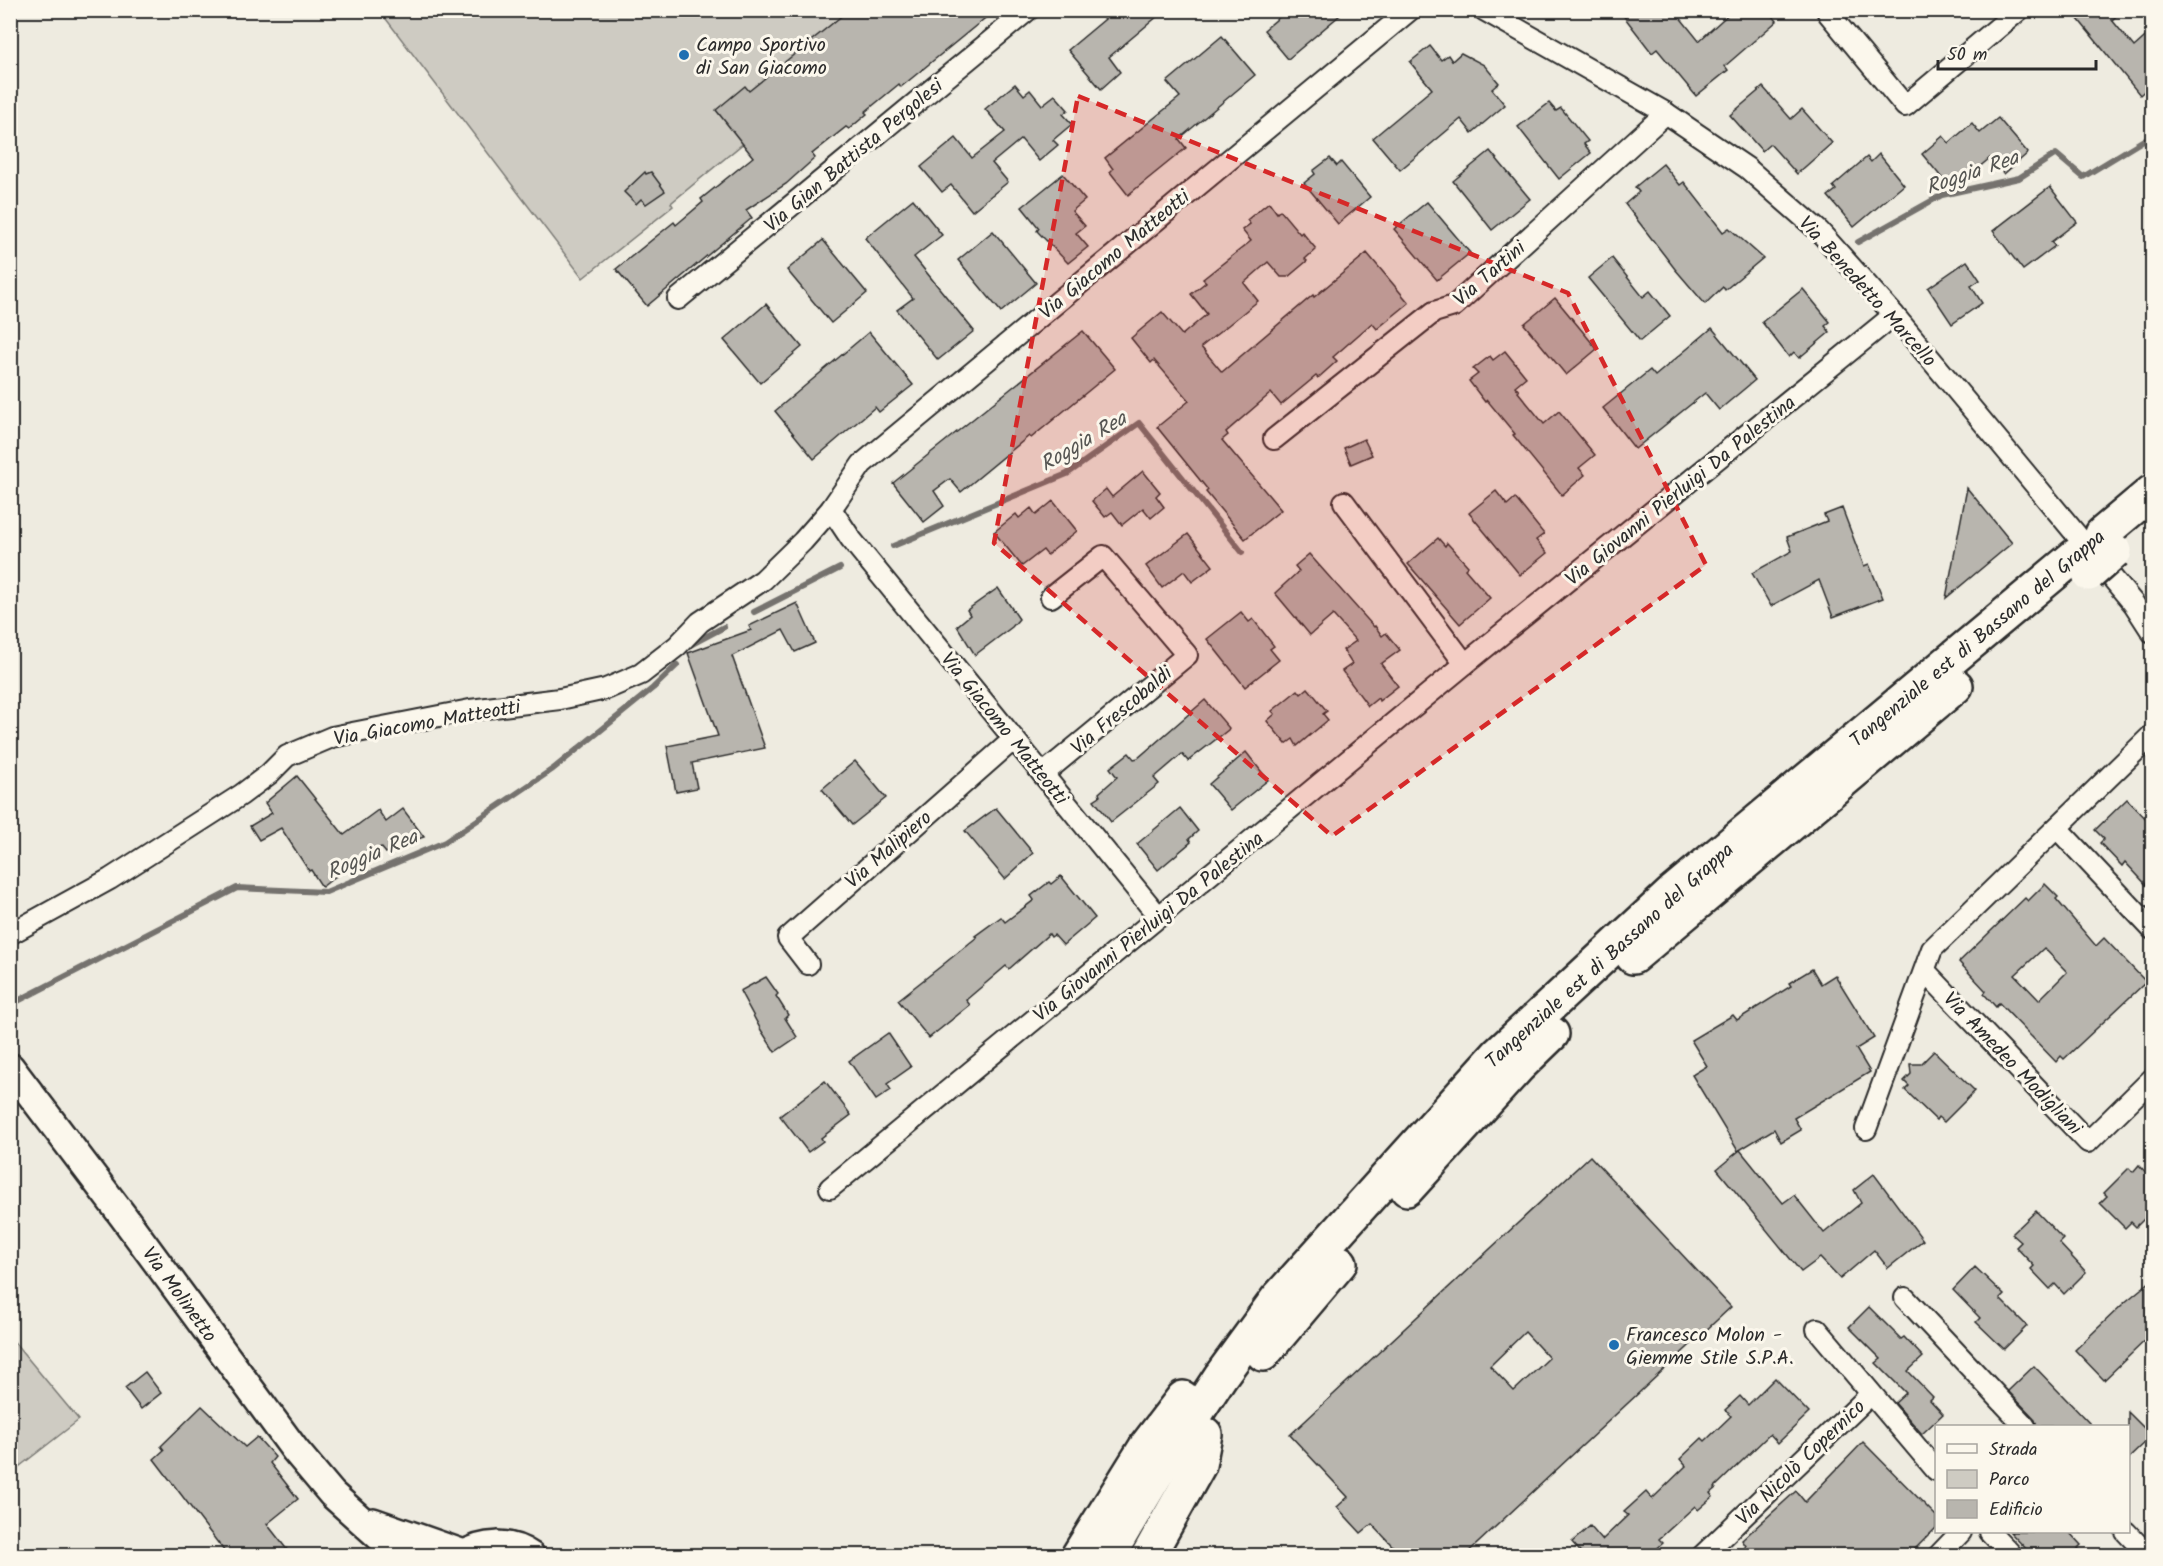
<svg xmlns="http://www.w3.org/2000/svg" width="2163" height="1566" font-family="Kalam,sans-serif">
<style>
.green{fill:#cecbc2;stroke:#7c7b76;stroke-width:1.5}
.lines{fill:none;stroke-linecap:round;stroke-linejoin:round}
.stream{stroke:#74726e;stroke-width:6}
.building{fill:#b8b5ae;stroke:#2b2b2b;stroke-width:1.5;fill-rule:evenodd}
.street-casing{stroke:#2b2b2b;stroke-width:24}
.secondary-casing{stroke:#2b2b2b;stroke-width:32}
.highway-casing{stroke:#2b2b2b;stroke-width:38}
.street{stroke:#fbf7ec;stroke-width:20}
.secondary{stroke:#fbf7ec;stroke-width:27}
.highway{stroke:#fbf7ec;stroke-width:33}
.highway-bridge-casing{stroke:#2b2b2b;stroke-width:38;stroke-linecap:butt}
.highway-bridge{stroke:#fbf7ec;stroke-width:33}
.marked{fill:#d62828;fill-opacity:0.2;stroke:#d62828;stroke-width:4.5;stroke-dasharray:12 8;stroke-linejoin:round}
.poi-dot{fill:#1f6fb2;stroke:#fbf7ec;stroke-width:2}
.labels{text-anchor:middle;stroke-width:6;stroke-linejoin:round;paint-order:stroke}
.poi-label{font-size:20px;fill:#2b2b2b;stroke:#fbf7ec;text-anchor:start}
.street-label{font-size:20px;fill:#2b2b2b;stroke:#fbf7ec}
.water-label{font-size:21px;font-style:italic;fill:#555552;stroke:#fbf7ec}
</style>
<rect width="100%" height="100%" fill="#eeebe0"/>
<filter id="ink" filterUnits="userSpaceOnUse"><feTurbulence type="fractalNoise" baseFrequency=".0167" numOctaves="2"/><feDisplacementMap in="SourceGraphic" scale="12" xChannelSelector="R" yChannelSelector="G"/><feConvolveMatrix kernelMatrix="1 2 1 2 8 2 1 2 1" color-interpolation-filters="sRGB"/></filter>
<g filter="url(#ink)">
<!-- green -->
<g class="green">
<path d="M 380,11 L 904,11 L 671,203 L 673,206 L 583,278 Z"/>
<path d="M 10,1337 L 79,1420 L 11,1473 L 10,1473 Z"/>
</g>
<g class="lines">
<!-- stream -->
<g class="stream">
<path d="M 1858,242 L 1942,195 L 2019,178 L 2056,154 L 2083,177 L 2152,135"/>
<path d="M 893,546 L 1067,474 L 1139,423 L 1242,552"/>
<path d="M 754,612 L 840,568"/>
<path d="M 692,644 L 724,627"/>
<path d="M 10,1005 L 237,888 L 326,892 L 445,842 L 553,769 L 653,688 L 677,665"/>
</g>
</g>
<!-- building -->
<g class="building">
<path d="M 849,10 L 995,10 L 901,87 L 899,84 L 865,112 L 867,114 L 849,129 L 846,127 L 812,154 L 815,158 L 786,184 L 746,210 L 752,218 L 647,306 L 616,269 L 674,222 L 676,225 L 703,202 L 701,199 L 753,157 L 716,110 L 745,86 L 749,91 Z"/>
<path d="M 1116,10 L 1165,10 L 1109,57 L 1120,72 L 1101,89 L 1068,50 Z"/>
<path d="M 1288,10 L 1346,10 L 1288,59 L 1264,30 Z"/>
<path d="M 1619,10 L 1674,10 L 1699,41 L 1733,10 L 1768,10 L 1777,21 L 1725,66 L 1728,70 L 1696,96 L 1657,49 L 1652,53 Z"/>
<path d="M 2089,10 L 2123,10 L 2112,20 L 2134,47 L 2152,31 L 2152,84 L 2140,95 L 2078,19 Z"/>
<path d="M 1222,36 L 1255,75 L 1179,139 L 1186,148 L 1128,195 L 1110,172 L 1113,169 L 1105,158 L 1180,97 L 1167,82 Z"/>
<path d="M 1430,46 L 1441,60 L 1448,55 L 1452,61 L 1461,53 L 1484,65 L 1499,83 L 1492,89 L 1505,105 L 1472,133 L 1461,119 L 1400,170 L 1373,138 L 1432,89 L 1410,62 Z"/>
<path d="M 1015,84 L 1024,95 L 1030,90 L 1042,105 L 1055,95 L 1068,110 L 1063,114 L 1072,124 L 1053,140 L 1058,145 L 1039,161 L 1021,139 L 992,163 L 1008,182 L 972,211 L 951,185 L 942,192 L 921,167 L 956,138 L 972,158 L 1005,132 L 985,109 Z"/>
<path d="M 1763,87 L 1791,119 L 1802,109 L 1832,143 L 1797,174 L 1770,144 L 1762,151 L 1730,115 Z"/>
<path d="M 1549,103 L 1556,111 L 1561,108 L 1588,141 L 1584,144 L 1591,153 L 1559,179 L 1518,127 Z"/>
<path d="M 1998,118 L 2028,153 L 2004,174 L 1990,158 L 1952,190 L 1922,154 L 1943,136 L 1949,143 L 1972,123 L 1980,133 Z"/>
<path d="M 1490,151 L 1530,199 L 1492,230 L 1453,181 Z"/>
<path d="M 1879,154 L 1904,185 L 1854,227 L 1828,196 L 1836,190 L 1833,186 L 1867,157 L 1871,162 Z"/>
<path d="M 1330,158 L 1337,166 L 1341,162 L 1370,197 L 1338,224 L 1304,183 L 1315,174 L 1313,171 Z"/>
<path d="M 1663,164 L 1680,185 L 1684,182 L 1723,232 L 1729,228 L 1763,258 L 1725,290 L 1723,287 L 1705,304 L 1675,269 L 1625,204 L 1639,192 L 1635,187 Z"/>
<path d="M 645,172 L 646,174 L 651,172 L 665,191 L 646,204 L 641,199 L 636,204 L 624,192 Z"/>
<path d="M 1063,174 L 1085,200 L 1072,211 L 1085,226 L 1076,233 L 1088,247 L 1068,263 L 1037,231 L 1039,228 L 1022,207 Z"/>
<path d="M 2050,187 L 2077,222 L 2051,242 L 2055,246 L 2023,270 L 1993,231 Z"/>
<path d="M 913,199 L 942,235 L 914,257 L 974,331 L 938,360 L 897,310 L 913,298 L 865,238 Z"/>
<path d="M 1269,202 L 1277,213 L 1280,210 L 1300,234 L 1302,232 L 1316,249 L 1305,259 L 1307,261 L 1288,277 L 1281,277 L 1268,262 L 1244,283 L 1258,301 L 1201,347 L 1222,372 L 1313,295 L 1314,297 L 1367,253 L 1409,303 L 1377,329 L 1372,323 L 1333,357 L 1337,361 L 1318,378 L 1316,376 L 1281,405 L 1271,393 L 1226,432 L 1228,435 L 1222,440 L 1281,510 L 1245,539 L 1206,492 L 1208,490 L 1157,427 L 1189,401 L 1154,360 L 1151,363 L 1131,338 L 1162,312 L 1182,335 L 1207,314 L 1191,294 L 1206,282 L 1203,279 L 1251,241 L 1242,230 L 1250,224 L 1247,220 Z"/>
<path d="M 1427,202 L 1470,253 L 1437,280 L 1394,229 Z"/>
<path d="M 993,231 L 1036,283 L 1001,312 L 958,260 Z"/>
<path d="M 823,240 L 867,293 L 831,323 L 787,270 Z"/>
<path d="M 1612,258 L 1643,297 L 1650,291 L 1670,316 L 1640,341 L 1588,278 Z"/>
<path d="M 1967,261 L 1980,280 L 1971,286 L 1982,303 L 1952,324 L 1928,288 Z"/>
<path d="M 1803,289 L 1830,322 L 1825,326 L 1830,332 L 1799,358 L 1794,352 L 1789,357 L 1762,322 Z"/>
<path d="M 1555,298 L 1597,349 L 1566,375 L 1524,324 Z"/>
<path d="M 766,304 L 802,347 L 760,383 L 724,340 Z"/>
<path d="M 1712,328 L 1755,380 L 1719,410 L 1705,393 L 1635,449 L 1603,408 L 1650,370 L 1655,376 Z"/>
<path d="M 1083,331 L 1115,369 L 1031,438 L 1029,436 L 961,492 L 950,479 L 934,491 L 944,506 L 924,522 L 893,483 Z"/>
<path d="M 869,332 L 913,385 L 879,412 L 875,407 L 814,459 L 775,411 Z"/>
<path d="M 1505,351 L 1526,377 L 1515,386 L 1519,391 L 1518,392 L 1544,424 L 1559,411 L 1595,455 L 1579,468 L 1585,475 L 1562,495 L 1513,435 L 1515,434 L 1487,400 L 1485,402 L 1469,381 L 1478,374 L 1473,369 L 1490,356 L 1493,360 Z"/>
<path d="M 1364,439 L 1372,455 L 1351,464 L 1344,448 Z"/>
<path d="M 1143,471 L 1160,492 L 1156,496 L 1164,507 L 1151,518 L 1143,508 L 1122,525 L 1112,512 L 1105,517 L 1092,501 L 1106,489 L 1112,497 Z"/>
<path d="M 1967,488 L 2012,543 L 1946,598 Z"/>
<path d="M 1496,491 L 1507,505 L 1515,498 L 1544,534 L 1536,540 L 1547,553 L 1520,575 L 1469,513 Z"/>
<path d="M 1053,501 L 1077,531 L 1047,555 L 1043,550 L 1022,566 L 994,532 L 1016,514 L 1019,518 L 1031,508 L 1036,515 Z"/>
<path d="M 1842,508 L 1864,566 L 1869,564 L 1883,598 L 1833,617 L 1819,580 L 1771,606 L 1752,573 L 1792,551 L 1787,537 L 1827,521 L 1824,515 Z"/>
<path d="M 1188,534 L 1213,566 L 1192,582 L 1184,571 L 1162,588 L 1146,566 Z"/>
<path d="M 1438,538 L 1445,546 L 1447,543 L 1468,566 L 1465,569 L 1490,598 L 1460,624 L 1408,564 Z"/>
<path d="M 1309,554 L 1374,627 L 1375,626 L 1382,636 L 1386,633 L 1400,650 L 1381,664 L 1398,686 L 1379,701 L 1378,698 L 1368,706 L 1342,671 L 1352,664 L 1343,650 L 1356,641 L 1333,615 L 1310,635 L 1275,593 L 1299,571 L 1295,566 Z"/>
<path d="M 998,588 L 1019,619 L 1012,627 L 975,655 L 957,626 L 970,615 L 967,610 Z"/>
<path d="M 797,603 L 815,643 L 795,652 L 783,630 L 732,656 L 765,748 L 692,763 L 697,788 L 676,792 L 667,746 L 718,736 L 688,653 L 751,630 L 749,626 Z"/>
<path d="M 1241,612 L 1249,622 L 1253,619 L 1274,646 L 1270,649 L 1279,660 L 1245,687 L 1207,639 Z"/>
<path d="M 1308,688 L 1327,711 L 1323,714 L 1328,720 L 1297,746 L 1293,739 L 1286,744 L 1267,721 L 1275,714 L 1272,711 L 1298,690 L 1301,694 Z"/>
<path d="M 1205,700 L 1229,728 L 1228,730 L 1188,761 L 1182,754 L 1154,778 L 1159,784 L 1111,822 L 1094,800 L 1100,796 L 1099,793 L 1117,777 L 1110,768 L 1129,753 L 1134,759 L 1138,758 Z"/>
<path d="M 1246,752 L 1268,780 L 1231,810 L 1209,784 Z"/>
<path d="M 855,761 L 886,798 L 852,825 L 822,789 Z"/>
<path d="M 297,776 L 344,835 L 378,810 L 386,822 L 403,809 L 424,837 L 404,844 L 386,853 L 381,847 L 361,861 L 359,858 L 322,887 L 311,870 L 309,871 L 281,828 L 259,840 L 250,826 L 272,813 L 265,803 Z"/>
<path d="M 2127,799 L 2152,825 L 2152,891 L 2125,862 L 2122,866 L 2100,843 L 2104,839 L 2095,830 Z"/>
<path d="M 996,808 L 1033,853 L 1005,879 L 965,831 Z"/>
<path d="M 1180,808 L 1198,831 L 1189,839 L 1191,842 L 1158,870 L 1137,844 Z"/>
<path d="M 1061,876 L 1095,918 L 1063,945 L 1054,935 L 1051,937 L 1049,934 L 1009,969 L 1006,966 L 966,1000 L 970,1005 L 929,1038 L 898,1000 L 940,967 L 977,937 L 975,936 L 1001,917 L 1005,922 L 1034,900 L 1031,896 L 1049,882 L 1051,884 Z"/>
<path d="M 2045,884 L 2058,897 L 2056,899 L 2096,946 L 2104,938 L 2146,982 L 2064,1059 L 2061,1056 L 2056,1062 L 1999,1003 L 1996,1007 L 1984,994 L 1986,991 L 1959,962 L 2025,898 L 2028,901 ZM 2044,948 L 2067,972 L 2039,1000 L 2015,975 Z"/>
<path d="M 1812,969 L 1821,984 L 1835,975 L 1874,1038 L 1856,1049 L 1870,1072 L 1794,1118 L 1801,1130 L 1781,1142 L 1774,1129 L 1738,1151 L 1692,1075 L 1707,1066 L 1691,1040 L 1733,1015 L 1737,1020 L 1791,986 L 1789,983 Z"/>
<path d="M 766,977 L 778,994 L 776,996 L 788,1015 L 785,1018 L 797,1037 L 775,1052 L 761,1030 L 740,991 Z"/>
<path d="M 888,1033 L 911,1067 L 887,1084 L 891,1090 L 876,1100 L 849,1061 Z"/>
<path d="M 1934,1051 L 1975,1091 L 1944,1122 L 1938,1117 L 1936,1120 L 1905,1090 L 1909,1086 L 1904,1081 L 1911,1074 L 1910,1064 L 1921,1064 Z"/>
<path d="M 825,1081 L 851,1115 L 821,1138 L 823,1141 L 808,1152 L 780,1116 Z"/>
<path d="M 1740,1150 L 1783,1203 L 1794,1195 L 1824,1233 L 1861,1203 L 1854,1190 L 1874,1174 L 1923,1240 L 1888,1268 L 1874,1250 L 1840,1279 L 1820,1258 L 1801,1272 L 1717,1169 Z"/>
<path d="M 1590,1156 L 1731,1307 L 1464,1556 L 1402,1556 L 1372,1524 L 1361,1533 L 1337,1507 L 1348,1497 L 1290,1435 ZM 1525,1332 L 1549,1358 L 1514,1391 L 1490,1366 Z"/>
<path d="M 2139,1165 L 2152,1179 L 2152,1211 L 2136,1227 L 2131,1222 L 2125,1228 L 2100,1203 L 2107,1196 L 2104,1193 L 2129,1168 L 2133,1172 Z"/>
<path d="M 2036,1211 L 2063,1239 L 2059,1243 L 2086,1272 L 2064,1294 L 2055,1284 L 2050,1289 L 2031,1269 L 2034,1266 L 2016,1247 L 2021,1242 L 2012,1234 Z"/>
<path d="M 1975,1267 L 2004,1295 L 2000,1299 L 2027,1326 L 2004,1349 L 1976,1322 L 1980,1318 L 1953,1290 Z"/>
<path d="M 2152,1280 L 2152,1334 L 2104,1380 L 2075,1350 L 2124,1303 Z"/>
<path d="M 1869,1307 L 1901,1339 L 1904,1337 L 1923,1357 L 1908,1371 L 1933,1397 L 1930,1400 L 1943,1414 L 1922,1434 L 1895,1403 L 1906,1393 L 1876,1363 L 1881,1359 L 1849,1327 Z"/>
<path d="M 2034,1366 L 2092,1426 L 2037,1426 L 2034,1418 L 2008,1391 Z"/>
<path d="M 145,1372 L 161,1393 L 141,1409 L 125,1388 Z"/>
<path d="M 1775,1378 L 1809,1413 L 1778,1443 L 1770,1434 L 1715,1487 L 1716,1488 L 1710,1493 L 1713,1497 L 1698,1510 L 1695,1506 L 1659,1539 L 1663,1543 L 1649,1556 L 1584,1556 L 1572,1542 L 1590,1526 L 1602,1540 L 1628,1515 L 1624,1512 L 1646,1492 L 1652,1499 L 1686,1466 L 1680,1459 L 1702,1438 L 1705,1441 L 1731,1416 L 1725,1410 L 1740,1396 L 1748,1405 Z"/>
<path d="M 202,1406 L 245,1447 L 257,1437 L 275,1457 L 270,1463 L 298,1499 L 267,1524 L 292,1556 L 228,1556 L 154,1459 L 164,1450 L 161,1446 Z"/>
<path d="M 2128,1412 L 2152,1436 L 2128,1459 Z"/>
<path d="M 1863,1442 L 1936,1516 L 1936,1528 L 1908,1556 L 1737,1556 L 1746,1546 L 1742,1540 L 1796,1491 L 1805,1502 Z"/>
<path d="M 2010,1532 L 2069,1532 L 2081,1545 L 2070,1556 L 2033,1556 Z"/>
</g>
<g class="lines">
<!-- street casing -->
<g class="street-casing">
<g id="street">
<path d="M 1484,10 L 1666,113 L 1747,168 L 1819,231 L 1894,315 L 2134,604 L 2152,632"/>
<path d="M 1831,10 L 1828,13 L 1905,106 L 2019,10"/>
<path d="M 678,299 L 1028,10"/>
<path d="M 1274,439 L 1434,312 L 1454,306 L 1666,113"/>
<path d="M 1344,502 L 1465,664"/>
<path d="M 831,509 L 851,539 L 1159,917"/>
<path d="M 1043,774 L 1187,655 L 1103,556 L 1051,597"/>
<path d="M 2057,828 L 2152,929"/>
<path d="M 10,934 L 110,879 L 241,795 L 269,774 L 287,756 L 332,737 L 470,710 L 560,699 L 606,689 L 641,674 L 677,646 L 700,622 L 763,580 L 803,541 L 831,509 L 862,464 L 1410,10"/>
<path d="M 808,964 L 788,938 L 1014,739"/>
<path d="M 1925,971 L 2088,1142 L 2152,1079"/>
<path d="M 1866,1129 L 1932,949 L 2152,735"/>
<path d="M 830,1188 L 1465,664 L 1894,315"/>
<path d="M 1905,1298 L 2025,1426"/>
<path d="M 1817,1329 L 1936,1470"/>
<path d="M 1990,1532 L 2013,1556"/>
<path d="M 2126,1532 L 2149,1556"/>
<path d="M 1702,1556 L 1871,1394"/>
<path d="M 1938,1556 L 1961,1532"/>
</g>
</g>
<!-- secondary casing -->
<g class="secondary-casing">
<g id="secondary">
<path d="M 10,1067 L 123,1216 L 295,1450 L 332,1494 L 401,1556"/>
<path d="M 373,1522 L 464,1554"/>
<path d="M 462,1556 C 483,1542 510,1541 531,1556"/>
</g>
</g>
<!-- highway casing -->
<g class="highway-casing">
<g id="highway">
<path d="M 2102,534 L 2152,492"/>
<path d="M 1633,957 L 1956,686"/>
<path d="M 1407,1189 L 1519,1066 L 1552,1034"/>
<path d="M 1263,1354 L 1340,1263"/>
<path d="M 1078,1556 L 1147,1445 L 1183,1398"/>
<path d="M 1108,1556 L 1154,1478 L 1220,1377 L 1277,1299 L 1498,1054 L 1673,892 L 2075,556"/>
<path d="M 1148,1556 L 1199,1465 L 1205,1434"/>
</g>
</g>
<!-- street -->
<use href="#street" class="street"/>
<!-- secondary -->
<use href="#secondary" class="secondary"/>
<!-- highway -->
<use href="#highway" class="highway"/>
<!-- highway-bridge casing -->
<g class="highway-bridge-casing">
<path id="highway-bridge" d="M 2089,574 L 2115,551"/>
</g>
<!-- highway-bridge -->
<use href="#highway-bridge" class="highway-bridge"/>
</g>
</g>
<!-- marked area -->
<path class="marked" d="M 1078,96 L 1568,293 L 1706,565 L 1332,836 L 994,543 Z"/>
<!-- markers -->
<g class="poi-dot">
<circle cx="684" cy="55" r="6"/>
<circle cx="1614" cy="1345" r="6"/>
</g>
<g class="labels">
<!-- poi labels -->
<g class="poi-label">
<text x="696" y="51">Campo Sportivo<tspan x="696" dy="23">di San Giacomo</tspan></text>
<text x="1626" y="1341">Francesco Molon -<tspan x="1626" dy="23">Giemme Stile S.P.A.</tspan></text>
</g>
<!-- street labels -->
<g class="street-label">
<text transform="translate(853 155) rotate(-40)" y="7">Via Gian Battista Pergolesi</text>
<text transform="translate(1114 254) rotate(-40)" y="7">Via Giacomo Matteotti</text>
<text transform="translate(1489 273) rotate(-41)" y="7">Via Tartini</text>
<text transform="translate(1868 291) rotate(48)" y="7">Via Benedetto Marcello</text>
<text transform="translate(1680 490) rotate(-39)" y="7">Via Giovanni Pierluigi Da Palestina</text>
<text transform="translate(1977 638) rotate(-40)" y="7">Tangenziale est di Bassano del Grappa</text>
<text transform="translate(1121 710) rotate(-40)" y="7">Via Frescobaldi</text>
<text transform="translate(427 722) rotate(-10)" y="7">Via Giacomo Matteotti</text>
<text transform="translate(1005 728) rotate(51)" y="7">Via Giacomo Matteotti</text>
<text transform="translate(888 849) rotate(-41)" y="7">Via Malipiero</text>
<text transform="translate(1148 926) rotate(-39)" y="7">Via Giovanni Pierluigi Da Palestina</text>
<text transform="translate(1609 955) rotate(-42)" y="7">Tangenziale est di Bassano del Grappa</text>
<text transform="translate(2013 1063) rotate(46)" y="7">Via Amedeo Modigliani</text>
<text transform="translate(180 1294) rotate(54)" y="7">Via Molinetto</text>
<text transform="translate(1800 1462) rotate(-44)" y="7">Via Nicolò Copernico</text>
</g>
<!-- water labels -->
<g class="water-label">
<text transform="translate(1972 172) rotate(-19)" y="7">Roggia Rea</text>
<text transform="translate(1083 441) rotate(-31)" y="7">Roggia Rea</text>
<text transform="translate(372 854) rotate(-23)" y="7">Roggia Rea</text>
</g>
</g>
<!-- margin -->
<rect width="2163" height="1566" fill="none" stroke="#fbf7ec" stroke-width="36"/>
<rect x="18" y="18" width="2127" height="1530" fill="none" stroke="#2b2b2b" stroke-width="2" filter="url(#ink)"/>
<!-- legend -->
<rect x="1935" y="1425" width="195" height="108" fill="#fbf7ec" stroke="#a8a59f" stroke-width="1.5"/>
<rect x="1947" y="1444" width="30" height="9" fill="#fbf7ec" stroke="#a8a59f" stroke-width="1.5"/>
<text x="1989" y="1455" font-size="18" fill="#2b2b2b">Strada</text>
<rect x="1947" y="1470" width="30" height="18" fill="#cecbc2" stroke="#a8a59f" stroke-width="1.5"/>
<text x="1989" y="1485" font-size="18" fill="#2b2b2b">Parco</text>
<rect x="1947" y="1500" width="30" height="18" fill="#b8b5ae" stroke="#a8a59f" stroke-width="1.5"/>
<text x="1989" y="1515" font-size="18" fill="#2b2b2b">Edificio</text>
<!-- scale -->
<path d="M1938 60v9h158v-9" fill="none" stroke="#2b2b2b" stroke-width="3"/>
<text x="1947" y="60" font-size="18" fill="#2b2b2b" stroke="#fbf7ec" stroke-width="4.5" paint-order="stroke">50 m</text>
</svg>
